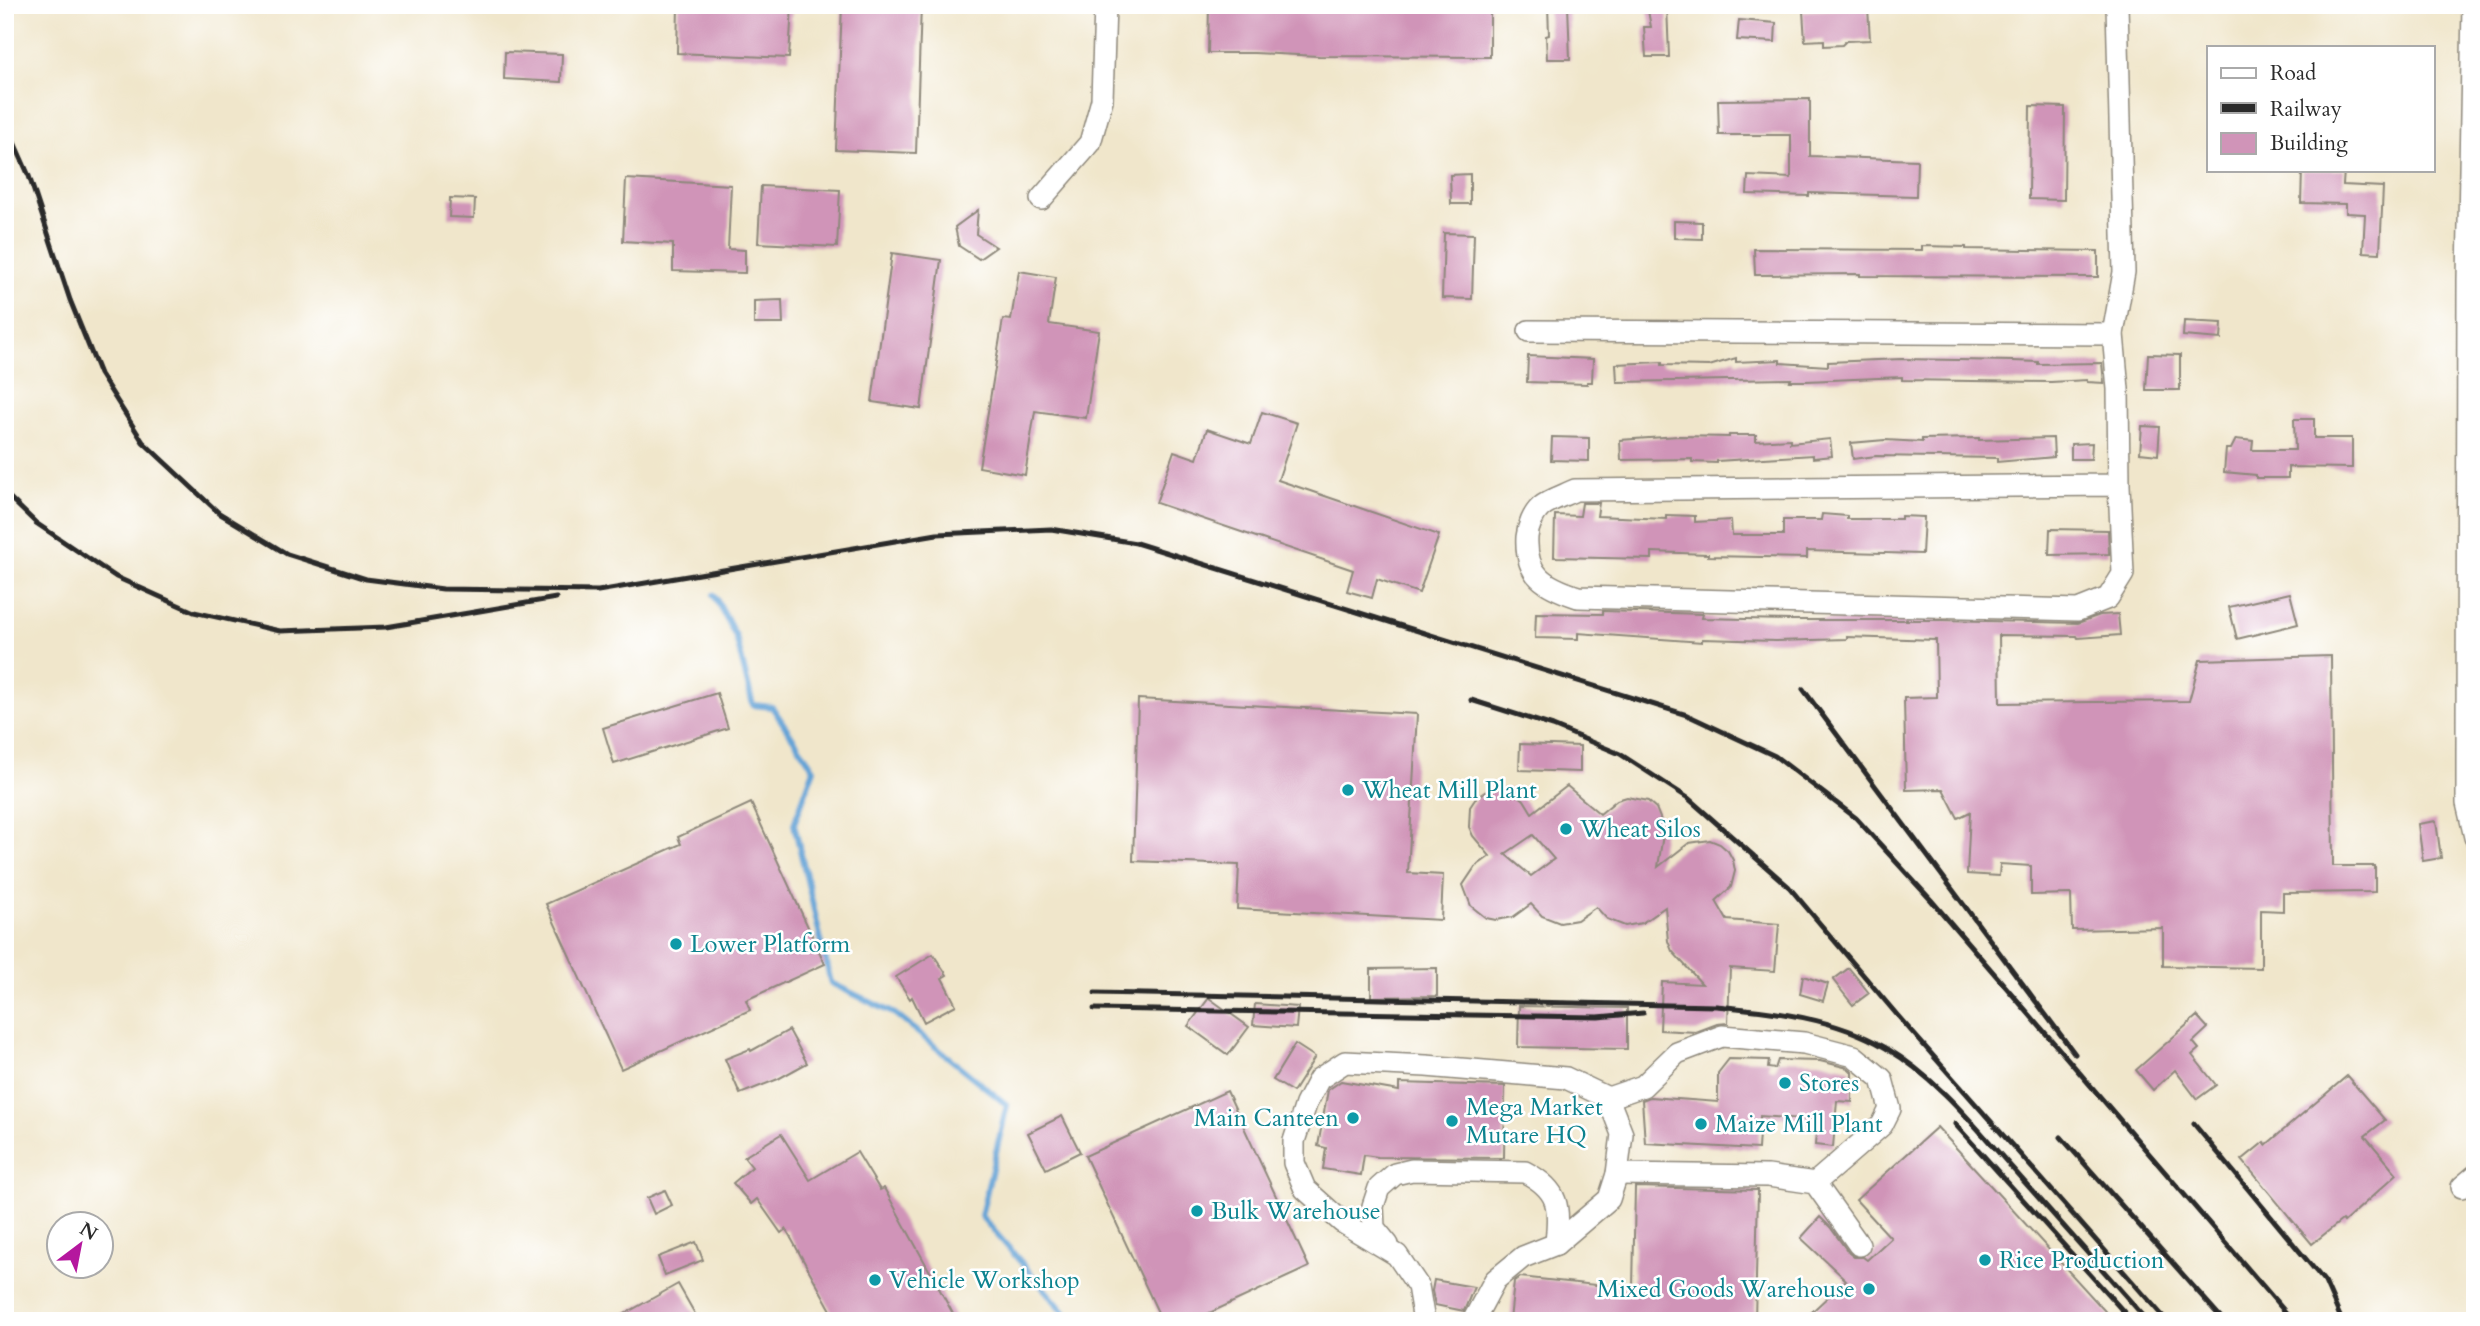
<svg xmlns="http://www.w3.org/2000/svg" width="2480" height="1326" font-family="Cardo,serif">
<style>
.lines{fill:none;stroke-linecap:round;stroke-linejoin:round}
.stream{stroke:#63a3d6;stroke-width:6}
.building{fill:#d094b8;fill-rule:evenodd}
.minor-casing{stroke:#8e887b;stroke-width:24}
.minor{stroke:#fff;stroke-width:21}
.rail{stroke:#2b2b2b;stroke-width:5}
.culture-dot{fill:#0f9aa8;stroke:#fff;stroke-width:2.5}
.labels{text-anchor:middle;stroke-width:5;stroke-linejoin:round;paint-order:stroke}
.culture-label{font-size:24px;fill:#0d838f;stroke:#fff;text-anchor:start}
</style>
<rect width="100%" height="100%" fill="#fff"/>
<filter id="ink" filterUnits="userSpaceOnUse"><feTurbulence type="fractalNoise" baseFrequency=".0143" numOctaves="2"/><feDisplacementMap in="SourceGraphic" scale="14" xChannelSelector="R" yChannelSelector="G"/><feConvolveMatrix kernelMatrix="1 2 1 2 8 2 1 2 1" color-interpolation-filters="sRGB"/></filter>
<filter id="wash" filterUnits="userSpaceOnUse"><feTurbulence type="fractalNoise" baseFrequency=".00686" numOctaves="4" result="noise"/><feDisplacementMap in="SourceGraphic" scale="28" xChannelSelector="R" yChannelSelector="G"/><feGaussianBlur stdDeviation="1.57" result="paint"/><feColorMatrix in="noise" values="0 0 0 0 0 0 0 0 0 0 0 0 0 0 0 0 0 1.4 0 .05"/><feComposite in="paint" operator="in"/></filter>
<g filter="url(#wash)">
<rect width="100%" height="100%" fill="#f0e6cb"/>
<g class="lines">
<!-- stream -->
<path class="stream" d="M 714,595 L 736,637 L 753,705 L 772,707 L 814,769 L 794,824 L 831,983 L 895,1014 L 1007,1105 L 981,1216 L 1065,1313 L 1063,1321"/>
</g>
<g id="blocks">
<!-- building -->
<g class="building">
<path d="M 678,5 L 792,5 L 789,58 L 677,53 Z"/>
<path d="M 842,5 L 921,5 L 916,153 L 836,150 Z"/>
<path d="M 1209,5 L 1490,5 L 1490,57 L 1319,56 L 1254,53 L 1208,53 Z"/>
<path d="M 1548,5 L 1568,5 L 1570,59 L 1547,59 L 1546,36 L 1549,35 Z"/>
<path d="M 1647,5 L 1667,5 L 1669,57 L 1646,57 L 1644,27 L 1651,27 Z"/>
<path d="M 1868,8 L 1870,40 L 1846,41 L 1842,45 L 1824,46 L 1824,40 L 1805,41 L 1803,11 Z"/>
<path d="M 1739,20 L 1776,23 L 1775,42 L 1737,40 Z"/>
<path d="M 505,52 L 562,54 L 561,82 L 504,79 Z"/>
<path d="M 1810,99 L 1810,156 L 1917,160 L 1916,196 L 1809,193 L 1809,196 L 1747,194 L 1748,176 L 1791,178 L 1791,135 L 1719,135 L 1718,100 Z"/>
<path d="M 2030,106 L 2065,107 L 2064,200 L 2029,199 Z"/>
<path d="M 2302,170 L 2344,170 L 2343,185 L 2383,187 L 2380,253 L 2363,252 L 2365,214 L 2346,213 L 2346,204 L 2301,203 Z"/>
<path d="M 1470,174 L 1470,204 L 1451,204 L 1450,175 Z"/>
<path d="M 626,179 L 731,185 L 728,249 L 745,250 L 745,273 L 673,271 L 673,244 L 623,241 Z"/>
<path d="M 761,186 L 840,190 L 837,247 L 758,243 Z"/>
<path d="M 450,198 L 475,199 L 474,218 L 449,217 Z"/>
<path d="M 978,210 L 976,234 L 996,247 L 979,259 L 959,246 L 955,227 Z"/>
<path d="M 1674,221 L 1702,222 L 1702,239 L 1674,238 Z"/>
<path d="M 1444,233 L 1474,234 L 1472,299 L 1442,298 Z"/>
<path d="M 1922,246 L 1966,247 L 1966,249 L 2098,251 L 2098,277 L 1860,276 L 1860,274 L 1755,275 L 1754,249 L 1922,250 Z"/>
<path d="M 892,253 L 941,260 L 921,409 L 872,402 Z"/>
<path d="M 1019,271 L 1056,277 L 1049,324 L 1099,331 L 1086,418 L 1035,411 L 1025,475 L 979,467 L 1003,319 L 1011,320 Z"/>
<path d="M 782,300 L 783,324 L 754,324 L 754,301 Z"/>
<path d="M 2184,321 L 2222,323 L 2221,339 L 2183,336 Z"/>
<path d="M 2148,354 L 2180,355 L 2180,390 L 2146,390 Z"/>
<path d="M 1528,356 L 1593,359 L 1592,382 L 1587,382 L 1587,384 L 1527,382 Z"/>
<path d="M 1736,358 L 1736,362 L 1780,360 L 1780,363 L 1828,366 L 1828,362 L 1902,359 L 2013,361 L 2038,362 L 2038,364 L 2102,363 L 2104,383 L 2087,382 L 2087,380 L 2051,382 L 1902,380 L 1902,377 L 1806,381 L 1790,381 L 1791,379 L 1617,382 L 1616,364 L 1662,362 L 1662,365 L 1709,366 Z"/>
<path d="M 1262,412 L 1297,423 L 1278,480 L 1439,535 L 1419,593 L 1377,579 L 1372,598 L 1347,591 L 1353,570 L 1156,503 L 1174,451 L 1197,459 L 1207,429 L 1251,444 Z"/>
<path d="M 2294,419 L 2314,419 L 2314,438 L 2352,438 L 2352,468 L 2288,467 L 2288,478 L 2256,478 L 2256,475 L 2224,472 L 2226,449 L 2231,449 L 2236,439 L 2253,441 L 2252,450 L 2295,450 Z"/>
<path d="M 2142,426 L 2160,427 L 2158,455 L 2140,453 Z"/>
<path d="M 1729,435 L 1756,435 L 1756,441 L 1790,439 L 1790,443 L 1830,439 L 1832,456 L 1813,458 L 1813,455 L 1717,461 L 1717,463 L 1692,462 L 1692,459 L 1621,460 L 1620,440 L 1679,436 L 1729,437 Z"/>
<path d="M 1552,437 L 1589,438 L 1589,461 L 1551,460 Z"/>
<path d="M 1979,438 L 1979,440 L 2053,438 L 2054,457 L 1997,462 L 1997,458 L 1876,456 L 1853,459 L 1851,443 L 1885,440 L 1922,442 L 1922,439 Z"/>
<path d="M 2092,443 L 2091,459 L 2071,459 L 2071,444 Z"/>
<path d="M 1582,503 L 1599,503 L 1597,516 L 1666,519 L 1666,515 L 1695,516 L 1695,522 L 1731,520 L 1732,535 L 1783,535 L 1783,520 L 1821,520 L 1822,514 L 1847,516 L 1847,519 L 1901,519 L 1901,516 L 1924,517 L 1922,554 L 1807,551 L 1807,558 L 1708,556 L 1708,554 L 1652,552 L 1652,559 L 1554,557 L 1555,515 L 1580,516 Z"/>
<path d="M 2050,529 L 2108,530 L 2109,554 L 2049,555 Z"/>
<path d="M 2290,593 L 2298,624 L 2237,639 L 2229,607 Z"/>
<path d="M 1603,611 L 1703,614 L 1702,618 L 1790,620 L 1941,620 L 2078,623 L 2100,615 L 2118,614 L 2120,635 L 2078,638 L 2077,636 L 1999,635 L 2000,703 L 2189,701 L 2200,660 L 2331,656 L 2333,866 L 2375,866 L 2375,892 L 2283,893 L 2283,911 L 2261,910 L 2261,968 L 2163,966 L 2163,928 L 2072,930 L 2071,894 L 2031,895 L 2031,866 L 2000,864 L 1999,876 L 1967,874 L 1970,812 L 1958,818 L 1943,789 L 1906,790 L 1904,698 L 1937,697 L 1936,640 L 1847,637 L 1847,639 L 1776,641 L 1702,639 L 1702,642 L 1578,633 L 1578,639 L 1535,638 L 1536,613 L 1603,614 Z"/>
<path d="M 717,693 L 728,728 L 614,764 L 603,728 Z"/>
<path d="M 1138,699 L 1417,714 L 1408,873 L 1443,875 L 1441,920 L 1237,909 L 1239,865 L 1133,861 Z"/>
<path d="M 1520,744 L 1580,746 L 1580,772 L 1519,770 Z"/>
<path d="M 1567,786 L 1600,814 L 1617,800 L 1627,797 L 1648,801 L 1656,808 L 1664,828 L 1658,867 L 1689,843 L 1710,840 L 1720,844 L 1728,851 L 1733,860 L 1735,871 L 1731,887 L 1716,901 L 1727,920 L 1779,924 L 1775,971 L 1730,968 L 1728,1023 L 1717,1024 L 1696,1032 L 1660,1030 L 1662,982 L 1702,984 L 1672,951 L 1668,941 L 1665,907 L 1642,923 L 1625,926 L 1607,919 L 1596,907 L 1577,920 L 1560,923 L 1542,916 L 1531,904 L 1513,917 L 1496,920 L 1486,918 L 1471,906 L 1463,885 L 1475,867 L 1490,856 L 1473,836 L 1469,827 L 1470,807 L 1476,798 L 1485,792 L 1495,789 L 1511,789 L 1524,800 L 1532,813 ZM 1533,835 L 1554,859 L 1531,876 L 1505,854 Z"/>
<path d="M 751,803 L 825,964 L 746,1000 L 750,1010 L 621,1069 L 546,904 L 681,844 L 678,837 Z"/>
<path d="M 2436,821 L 2441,858 L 2423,861 L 2418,824 Z"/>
<path d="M 933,954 L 947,975 L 942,978 L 956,1005 L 924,1022 L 912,997 L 910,999 L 896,977 Z"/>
<path d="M 1437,968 L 1437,996 L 1371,997 L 1371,969 Z"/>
<path d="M 1849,968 L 1869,993 L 1853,1005 L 1833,980 Z"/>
<path d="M 1803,976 L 1828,984 L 1823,1001 L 1800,994 Z"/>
<path d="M 1209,998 L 1249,1027 L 1228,1055 L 1188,1026 Z"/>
<path d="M 1255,1004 L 1298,1007 L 1296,1028 L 1253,1025 Z"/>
<path d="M 1519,1006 L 1627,1008 L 1627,1049 L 1518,1047 Z"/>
<path d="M 2197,1016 L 2208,1028 L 2193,1042 L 2199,1049 L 2192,1055 L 2216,1085 L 2197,1099 L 2175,1070 L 2153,1090 L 2136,1070 Z"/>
<path d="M 789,1030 L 807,1063 L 778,1079 L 740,1094 L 725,1059 L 750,1049 L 751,1051 Z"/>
<path d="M 1295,1044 L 1315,1057 L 1293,1092 L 1273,1080 Z"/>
<path d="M 1729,1059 L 1769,1060 L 1768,1068 L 1775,1069 L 1778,1060 L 1820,1061 L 1848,1068 L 1852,1072 L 1852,1102 L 1837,1101 L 1833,1147 L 1815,1145 L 1817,1120 L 1760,1116 L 1758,1149 L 1645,1143 L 1642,1100 L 1650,1097 L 1718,1102 L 1718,1073 Z"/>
<path d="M 2347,1076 L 2385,1120 L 2365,1136 L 2397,1174 L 2344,1222 L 2342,1220 L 2312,1244 L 2242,1160 L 2264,1142 L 2266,1145 Z"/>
<path d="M 1341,1081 L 1399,1091 L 1399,1083 L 1505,1086 L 1504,1158 L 1378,1157 L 1364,1155 L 1361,1175 L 1323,1169 L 1326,1148 L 1318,1146 L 1328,1090 Z"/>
<path d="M 1227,1091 L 1309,1267 L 1192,1321 L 1162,1321 L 1085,1156 Z"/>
<path d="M 1062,1116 L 1080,1152 L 1046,1169 L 1028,1133 Z"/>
<path d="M 1937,1127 L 2114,1321 L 1802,1321 L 1846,1280 L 1801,1238 L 1820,1217 L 1830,1227 L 1849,1253 L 1854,1257 L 1863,1257 L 1867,1260 L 1891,1238 L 1856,1200 Z"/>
<path d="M 781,1134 L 810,1180 L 857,1152 L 880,1190 L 884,1188 L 957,1321 L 837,1321 L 786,1229 L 781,1233 L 757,1199 L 751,1204 L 733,1183 L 752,1167 L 744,1157 Z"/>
<path d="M 1635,1187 L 1758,1190 L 1755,1321 L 1510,1321 L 1514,1281 L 1520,1277 L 1633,1289 Z"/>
<path d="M 665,1190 L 672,1205 L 654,1214 L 647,1198 Z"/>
<path d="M 696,1242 L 703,1260 L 665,1275 L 658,1257 Z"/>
<path d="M 1434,1280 L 1474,1287 L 1464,1311 L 1435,1305 L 1432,1291 Z"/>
<path d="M 678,1284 L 699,1321 L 612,1321 Z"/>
</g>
</g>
</g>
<g filter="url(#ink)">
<use href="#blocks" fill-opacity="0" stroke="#8e887b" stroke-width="2"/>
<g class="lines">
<!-- minor casing -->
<g class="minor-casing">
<g id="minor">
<path d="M 2117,5 L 2124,272 L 2113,334 L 2118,389 L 2119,485 L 2123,574 L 2108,598 L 2078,610 L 1578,597 C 1544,586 1525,575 1527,537 C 1528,527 1533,514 1541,507 C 1549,500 1565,495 1575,490 L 2119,485"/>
<path d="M 2473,5 L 2468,280 L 2467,751 L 2467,803 L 2475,837"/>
<path d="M 1041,199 L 1090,143 L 1102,100 L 1105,5"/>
<path d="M 1529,331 L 2113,334"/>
<path d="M 1608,1098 L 1643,1086 L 1677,1053 L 1722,1036 L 1804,1043 L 1854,1056 L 1882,1079 L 1890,1109 L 1882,1125 L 1815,1183"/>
<path d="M 1617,1174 L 1768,1176 L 1815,1183 L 1859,1245"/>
<path d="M 2462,1187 L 2475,1176"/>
<path d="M 1388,1245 L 1374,1228 L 1373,1206 L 1379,1188 L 1395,1174 L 1412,1170 L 1525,1172 C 1561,1191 1559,1207 1556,1244"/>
<path d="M 1424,1321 L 1418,1286 L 1397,1255 L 1342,1222 L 1305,1189 L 1294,1163 L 1294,1141 L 1306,1104 L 1319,1079 L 1345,1062 L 1426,1066 L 1566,1078 L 1608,1098 L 1622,1134 L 1617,1174 L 1609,1199 L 1556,1244 L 1523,1257 L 1495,1280 L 1473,1321"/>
</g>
</g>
<!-- minor -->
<use href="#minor" class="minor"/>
<!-- rail -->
<g class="rail">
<path d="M 5,122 L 29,176 L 70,300 L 100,374 L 143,442 L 219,513 L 287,554 L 366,579 L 443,589 L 598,591 L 937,534 L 1051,529 L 1136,543 L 1687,715 L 1775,756 L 1856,818 L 1931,900 L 2293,1321"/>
<path d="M 5,493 L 36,523 L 116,577 L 194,612 L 280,631 L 386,627 L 556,598"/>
<path d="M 1803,689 L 2075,1054"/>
<path d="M 1471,700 L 1553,726 L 1620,754 L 1688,798 L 1789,887 L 1898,1016 L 2167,1321"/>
<path d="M 1095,993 L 1716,1006 C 1773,1011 1835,1018 1886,1048 C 1937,1078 1974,1125 2013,1169 C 2058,1220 2103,1270 2148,1321"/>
<path d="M 1094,1009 L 1598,1017 L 1643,1013"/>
<path d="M 1955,1124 L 2132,1321"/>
<path d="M 2194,1124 L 2325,1282 L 2342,1321"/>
<path d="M 2061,1137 L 2224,1321"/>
</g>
</g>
</g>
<!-- markers -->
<g class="culture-dot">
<circle cx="1348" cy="790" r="7"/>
<circle cx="1566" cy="829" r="7"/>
<circle cx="676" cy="944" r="7"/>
<circle cx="1785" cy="1083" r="7"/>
<circle cx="1353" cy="1118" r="7"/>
<circle cx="1452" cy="1121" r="7"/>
<circle cx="1701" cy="1124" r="7"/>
<circle cx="1197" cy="1211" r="7"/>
<circle cx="1985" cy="1260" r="7"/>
<circle cx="875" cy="1280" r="7"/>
<circle cx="1869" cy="1289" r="7"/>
</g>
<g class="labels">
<!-- culture labels -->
<g class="culture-label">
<text x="1362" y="798">Wheat Mill Plant</text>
<text x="1580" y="837">Wheat Silos</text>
<text x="690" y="952">Lower Platform</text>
<text x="1799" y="1091">Stores</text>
<text x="1466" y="1115">Mega Market<tspan x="1466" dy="28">Mutare HQ</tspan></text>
<text x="1339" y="1126" text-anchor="end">Main Canteen</text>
<text x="1715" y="1132">Maize Mill Plant</text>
<text x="1211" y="1219">Bulk Warehouse</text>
<text x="1999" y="1268">Rice Production</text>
<text x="889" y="1288">Vehicle Workshop</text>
<text x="1855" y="1297" text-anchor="end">Mixed Goods Warehouse</text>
</g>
</g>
<!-- margin -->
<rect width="2480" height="1326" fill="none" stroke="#fff" stroke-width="28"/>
<!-- legend -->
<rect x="2207" y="46" width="228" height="126" fill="#ffffff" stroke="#aaaaaa" stroke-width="2"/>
<rect x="2221" y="68" width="35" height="10" fill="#ffffff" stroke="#aaaaaa" stroke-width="2"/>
<text x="2270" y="80" font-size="21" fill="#2b2b2b">Road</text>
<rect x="2221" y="103" width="35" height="10" fill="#2b2b2b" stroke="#aaaaaa" stroke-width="2"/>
<text x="2270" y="116" font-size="21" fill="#2b2b2b">Railway</text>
<rect x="2221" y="133" width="35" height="21" fill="#d094b8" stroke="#aaaaaa" stroke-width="2"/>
<text x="2270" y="150" font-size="21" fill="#2b2b2b">Building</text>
<!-- north arrow -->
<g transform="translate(80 1245) rotate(32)"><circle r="33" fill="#ffffff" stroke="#aaaaaa" stroke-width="2"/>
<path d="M0-5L12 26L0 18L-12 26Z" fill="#b5179e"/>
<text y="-10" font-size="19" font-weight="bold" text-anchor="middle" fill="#2b2b2b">N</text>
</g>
</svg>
